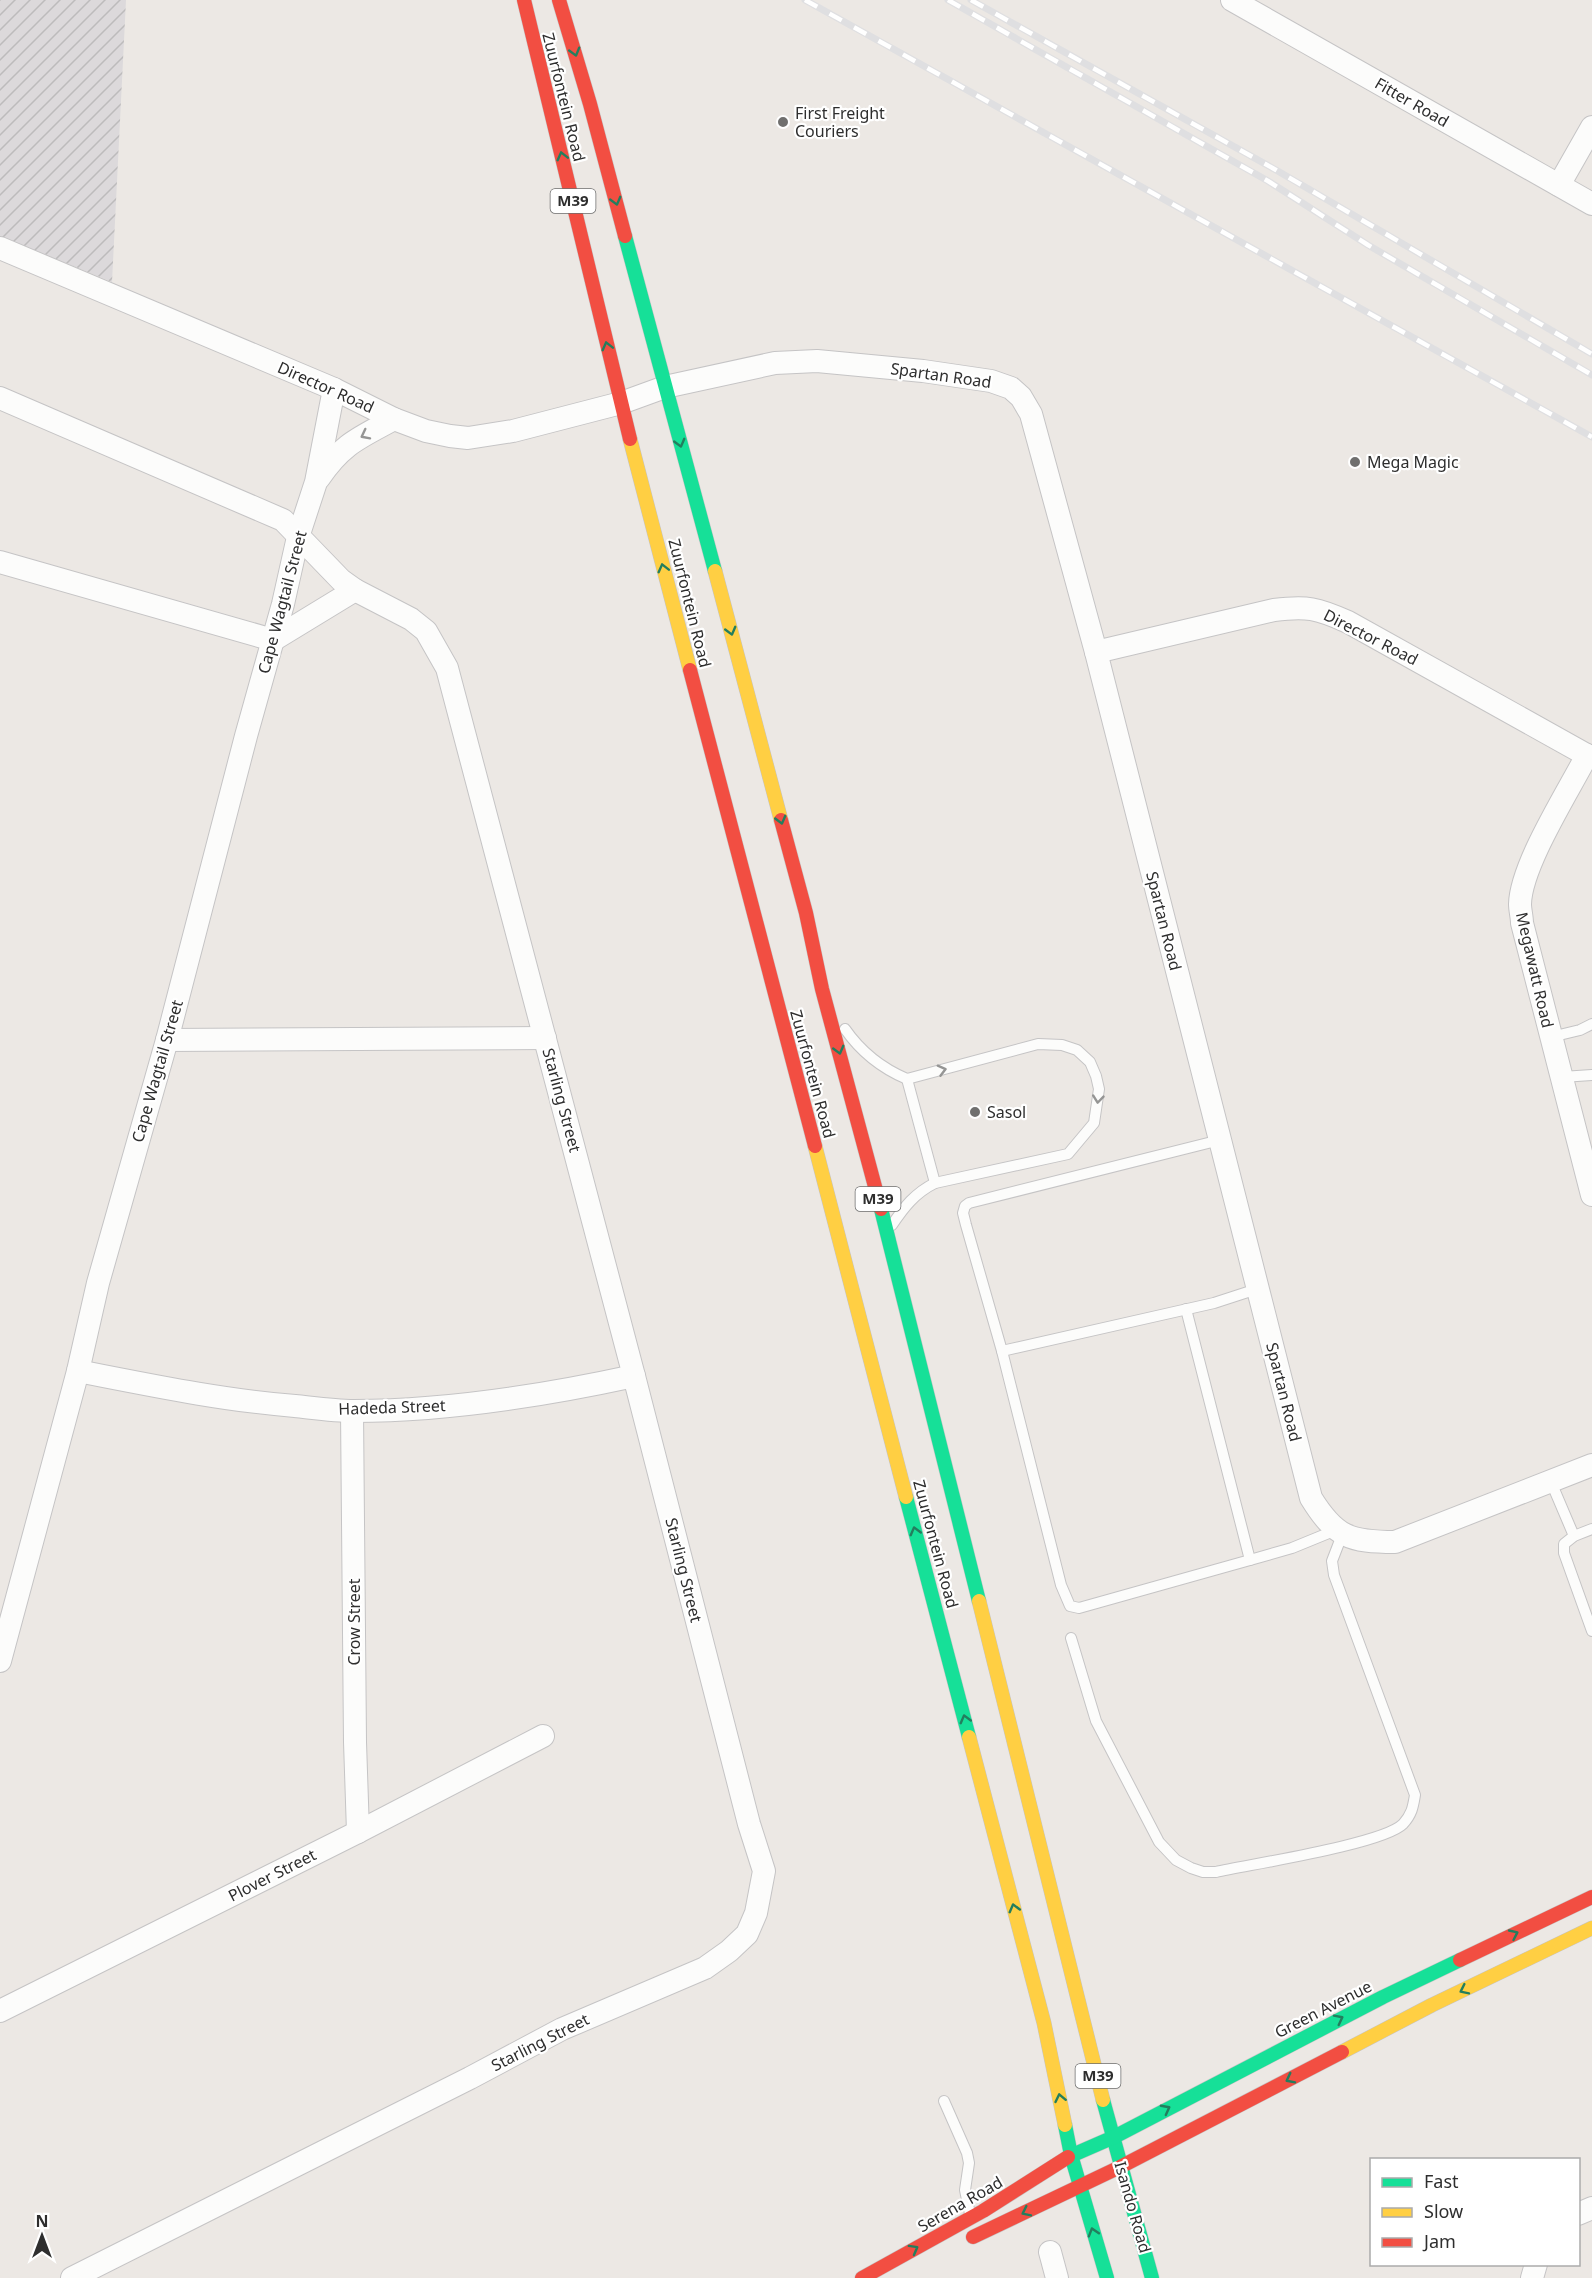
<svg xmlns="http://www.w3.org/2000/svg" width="1592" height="2278" font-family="'Noto Sans',sans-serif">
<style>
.industrial{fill:url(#industrial-furrows)}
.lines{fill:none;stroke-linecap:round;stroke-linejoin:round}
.lane-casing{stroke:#c5c4c5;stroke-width:12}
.street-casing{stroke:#c5c4c5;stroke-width:24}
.fast-casing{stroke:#c5c4c5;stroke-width:15}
.slow-casing{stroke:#c5c4c5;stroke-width:15}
.jam-casing{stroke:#c5c4c5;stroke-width:15}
.lane{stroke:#fcfcfb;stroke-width:10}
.street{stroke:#fcfcfb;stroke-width:22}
.fast{stroke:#16e098;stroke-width:14}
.slow{stroke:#ffcf43;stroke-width:14}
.jam{stroke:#f24e42;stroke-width:14}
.rail-casing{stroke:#dfdfe1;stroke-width:7}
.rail{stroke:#fff;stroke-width:4.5;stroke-dasharray:14;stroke-linecap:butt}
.oneway{stroke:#237e5e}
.oneway2{stroke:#959594}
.poi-dot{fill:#706f6e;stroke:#fff;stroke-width:2}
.labels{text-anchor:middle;stroke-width:4.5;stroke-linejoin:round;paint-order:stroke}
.shield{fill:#fff;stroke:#6d6d6d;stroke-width:1.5}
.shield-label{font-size:15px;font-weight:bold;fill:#2e2e2e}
.street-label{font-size:16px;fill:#2e2e2e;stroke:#fff}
.poi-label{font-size:16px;fill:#2e2e2e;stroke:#fff;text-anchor:start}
</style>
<defs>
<pattern id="industrial-furrows" width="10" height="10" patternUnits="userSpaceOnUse" patternTransform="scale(1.5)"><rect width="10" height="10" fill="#dcd9db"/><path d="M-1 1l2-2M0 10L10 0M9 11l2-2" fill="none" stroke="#bdbbbc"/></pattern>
</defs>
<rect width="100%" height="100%" fill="#ece8e4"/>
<!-- industrial -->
<path class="industrial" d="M 0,0 L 126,0 L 112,282 L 0,236 Z"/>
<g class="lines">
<!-- lane casing -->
<g class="lane-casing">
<g id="lane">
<path d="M 845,1029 C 861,1052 881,1068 907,1079 L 1038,1044 L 1062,1045 L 1077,1050 L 1090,1062 L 1096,1076 L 1099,1089 L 1094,1123 L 1068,1154 L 935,1183 C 915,1193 904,1207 892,1225"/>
<path d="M 1551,1037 L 1580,1030 L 1592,1024"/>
<path d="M 1562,1077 L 1592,1075"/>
<path d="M 907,1079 L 935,1183"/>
<path d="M 1220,1140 L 969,1203 L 965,1206 L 963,1213 L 966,1225 L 1002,1351 L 1214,1303 L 1257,1289"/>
<path d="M 1002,1351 L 1061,1585 L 1070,1606 L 1079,1608 L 1250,1560 L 1186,1309"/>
<path d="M 1551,1482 L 1574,1536"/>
<path d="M 1592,1529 L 1574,1536 L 1564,1544 L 1564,1553 L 1592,1631"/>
<path d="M 1250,1560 L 1292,1548 L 1336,1530"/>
<path d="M 1071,1638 L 1096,1721 L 1159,1842 L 1176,1860 L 1191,1868 L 1203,1872 L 1216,1872 C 1252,1864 1383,1844 1403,1824 C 1412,1814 1413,1807 1415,1795 L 1334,1575 L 1332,1561 L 1342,1535"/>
<path d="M 944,2101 L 967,2153 L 969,2163 L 965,2190 L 970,2214"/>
</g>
</g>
<!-- street casing -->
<g class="street-casing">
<g id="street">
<path d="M 1232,0 L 1592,204"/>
<path d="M 1559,185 L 1592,127"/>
<path d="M 0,248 L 334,389 L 394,419 L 426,431 L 450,436 L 468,438 L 513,431 L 621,403 L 665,387 L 775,363 L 817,361 L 923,371 L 991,381 L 1011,388 L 1021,397 L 1031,414 L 1096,652 L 1311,1498 C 1335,1537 1350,1542 1395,1542 L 1592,1465"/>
<path d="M 0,398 L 283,520 L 341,580 L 355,590 L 411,619 L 426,631 L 447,668 L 634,1376 L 749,1824 L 764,1871 L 756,1913 L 747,1934 L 729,1951 L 705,1968 L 562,2029 L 470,2078 L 72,2278"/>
<path d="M 319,478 C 342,444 359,438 394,419"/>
<path d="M 0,562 L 273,640 L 355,590"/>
<path d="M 1096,652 L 1274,610 C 1307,606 1317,608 1348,622 L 1592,758"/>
<path d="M 1587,755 C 1568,792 1521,865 1520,904 C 1520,910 1522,917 1522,923 L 1592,1195"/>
<path d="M 167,1040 L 545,1038"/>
<path d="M 78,1371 C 150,1385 221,1400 295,1406 C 314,1408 334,1411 354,1411 C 448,1411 542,1396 634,1376"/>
<path d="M 352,1411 L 355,1742 L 358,1832"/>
<path d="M 0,1661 L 78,1371 L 98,1283 L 167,1040 L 246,736 L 283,604 L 298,537 L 316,482 L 334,389"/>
<path d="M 0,2011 L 358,1832 L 543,1736"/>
<path d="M 1578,2214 L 1592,2208"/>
<path d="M 1050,2252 L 1057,2278"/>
<path d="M 1532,2278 L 1536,2264"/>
</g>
</g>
<!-- fast casing -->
<g class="fast-casing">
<g id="fast">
<path d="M 625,236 L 715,571"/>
<path d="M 881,1209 L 979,1601"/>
<path d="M 906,1497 L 969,1737"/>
<path d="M 1103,2100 L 1152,2278"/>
<path d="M 1065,2125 L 1071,2155 L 1107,2278"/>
<path d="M 1068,2157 L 1114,2137 L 1383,1997 L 1460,1960"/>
</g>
</g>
<!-- slow casing -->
<g class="slow-casing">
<g id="slow">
<path d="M 630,439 L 690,670"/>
<path d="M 715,571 L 781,820"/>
<path d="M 815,1146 L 906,1497"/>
<path d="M 979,1601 L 1103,2100"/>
<path d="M 969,1737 L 1044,2023 L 1065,2125"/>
<path d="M 1342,2052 L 1432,2005 L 1592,1928"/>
</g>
</g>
<!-- jam casing -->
<g class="jam-casing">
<g id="jam">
<path d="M 524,0 L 630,439"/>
<path d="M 559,0 L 590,104 L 625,236"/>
<path d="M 690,670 L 815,1146"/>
<path d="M 781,820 L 806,913 L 822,989 L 881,1209"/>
<path d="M 1460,1960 L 1592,1897"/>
<path d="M 973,2237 L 1120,2167 L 1342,2052"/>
<path d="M 862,2278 L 983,2211 L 1068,2157"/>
</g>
</g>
<!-- lane -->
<use href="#lane" class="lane"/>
<!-- street -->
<use href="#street" class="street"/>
<!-- fast -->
<use href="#fast" class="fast"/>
<!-- slow -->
<use href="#slow" class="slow"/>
<!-- jam -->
<use href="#jam" class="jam"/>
<!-- rail casing -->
<g class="rail-casing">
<g id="rail">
<path d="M 805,0 L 1592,437"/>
<path d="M 948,0 L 1268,181 L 1368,245 L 1592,375"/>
<path d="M 971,0 L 1276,170 L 1592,354"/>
</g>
</g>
<!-- rail -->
<use href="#rail" class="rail"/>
</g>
<!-- one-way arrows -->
<defs><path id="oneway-chevron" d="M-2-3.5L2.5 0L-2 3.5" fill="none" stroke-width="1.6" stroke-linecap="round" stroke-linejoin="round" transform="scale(1.5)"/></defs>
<g class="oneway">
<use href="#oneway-chevron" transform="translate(575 52) rotate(74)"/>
<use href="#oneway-chevron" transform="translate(562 156) rotate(-104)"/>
<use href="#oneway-chevron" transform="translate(616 201) rotate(75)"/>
<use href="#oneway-chevron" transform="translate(607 346) rotate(-104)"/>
<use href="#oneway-chevron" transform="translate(680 443) rotate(75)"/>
<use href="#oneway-chevron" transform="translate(663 568) rotate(-104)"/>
<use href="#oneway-chevron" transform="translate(731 631) rotate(75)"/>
<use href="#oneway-chevron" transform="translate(781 820) rotate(75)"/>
<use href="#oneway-chevron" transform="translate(839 1050) rotate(75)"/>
<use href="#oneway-chevron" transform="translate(915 1531) rotate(-105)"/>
<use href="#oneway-chevron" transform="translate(965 1719) rotate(-105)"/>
<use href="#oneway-chevron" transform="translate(1014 1908) rotate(-105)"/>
<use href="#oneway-chevron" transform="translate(1514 1934) rotate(-25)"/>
<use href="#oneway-chevron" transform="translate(1464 1990) rotate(154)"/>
<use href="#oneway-chevron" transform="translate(1339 2019) rotate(-27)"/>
<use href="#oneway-chevron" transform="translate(1290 2079) rotate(153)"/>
<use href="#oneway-chevron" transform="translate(1060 2098) rotate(-102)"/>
<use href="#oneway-chevron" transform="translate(1166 2109) rotate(-28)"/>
<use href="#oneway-chevron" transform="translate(1026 2212) rotate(154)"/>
<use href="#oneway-chevron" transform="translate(1093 2232) rotate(-107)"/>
<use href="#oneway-chevron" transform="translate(914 2249) rotate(-29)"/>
</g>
<g class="oneway2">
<use href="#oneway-chevron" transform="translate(365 435) rotate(153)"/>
<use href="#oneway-chevron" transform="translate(942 1070) rotate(-15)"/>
<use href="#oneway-chevron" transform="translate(1098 1099) rotate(96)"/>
</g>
<!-- markers -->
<g class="poi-dot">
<circle cx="783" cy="122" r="6"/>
<circle cx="1355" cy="462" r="6"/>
<circle cx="975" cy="1112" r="6"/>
</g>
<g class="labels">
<!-- shield labels -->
<g class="shield">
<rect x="550.5" y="189" width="45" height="24" rx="4.5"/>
<rect x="855.5" y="1187" width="45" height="24" rx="4.5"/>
<rect x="1075.5" y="2064" width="45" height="24" rx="4.5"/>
</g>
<g class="shield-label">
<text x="573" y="206">M39</text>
<text x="878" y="1204">M39</text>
<text x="1098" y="2081">M39</text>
</g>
<!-- street labels -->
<g class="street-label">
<text transform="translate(564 97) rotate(76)" y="6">Zuurfontein Road</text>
<text transform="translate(1412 102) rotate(30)" y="6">Fitter Road</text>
<text transform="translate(941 375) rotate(8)" y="6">Spartan Road</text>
<text transform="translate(326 387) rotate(24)" y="6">Director Road</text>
<text transform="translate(282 602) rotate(-75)" y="6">Cape Wagtail Street</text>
<text transform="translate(690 603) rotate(76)" y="6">Zuurfontein Road</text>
<text transform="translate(1371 637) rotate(27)" y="6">Director Road</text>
<text transform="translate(1164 921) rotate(76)" y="6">Spartan Road</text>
<text transform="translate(1535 970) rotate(77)" y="6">Megawatt Road</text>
<text transform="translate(157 1071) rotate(-74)" y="6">Cape Wagtail Street</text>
<text transform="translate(813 1074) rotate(75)" y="6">Zuurfontein Road</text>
<text transform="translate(562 1100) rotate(75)" y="6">Starling Street</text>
<text transform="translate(1284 1392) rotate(76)" y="6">Spartan Road</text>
<text transform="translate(392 1407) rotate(-2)" y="6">Hadeda Street</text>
<text transform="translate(936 1544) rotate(75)" y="6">Zuurfontein Road</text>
<text transform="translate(684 1570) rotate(76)" y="6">Starling Street</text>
<text transform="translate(354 1622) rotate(-90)" y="6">Crow Street</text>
<text transform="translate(272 1875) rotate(-27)" y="6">Plover Street</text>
<text transform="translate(1323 2009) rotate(-27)" y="6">Green Avenue</text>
<text transform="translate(540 2042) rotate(-27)" y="6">Starling Street</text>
<text transform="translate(960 2204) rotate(-30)" y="6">Serena Road</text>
<text transform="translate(1133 2207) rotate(74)" y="6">Isando Road</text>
</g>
<!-- poi labels -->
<g class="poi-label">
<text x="795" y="119">First Freight<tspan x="795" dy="18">Couriers</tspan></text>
<text x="1367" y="468">Mega Magic</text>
<text x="987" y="1118">Sasol</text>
</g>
</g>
<!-- legend -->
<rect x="1370" y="2158" width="210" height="108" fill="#ffffff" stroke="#ababab" stroke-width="1.5"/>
<rect x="1382" y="2178" width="30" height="9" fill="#16e098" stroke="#ababab" stroke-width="1.5"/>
<text x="1424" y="2188" font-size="18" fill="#2e2e2e">Fast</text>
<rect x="1382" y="2208" width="30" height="9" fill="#ffcf43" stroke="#ababab" stroke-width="1.5"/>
<text x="1424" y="2218" font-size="18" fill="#2e2e2e">Slow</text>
<rect x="1382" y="2238" width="30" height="9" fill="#f24e42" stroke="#ababab" stroke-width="1.5"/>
<text x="1424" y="2248" font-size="18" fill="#2e2e2e">Jam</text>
<!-- north arrow -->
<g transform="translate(42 2236)" stroke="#ffffff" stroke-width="4.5" paint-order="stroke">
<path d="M0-4.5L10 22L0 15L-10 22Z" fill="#2e2e2e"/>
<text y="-9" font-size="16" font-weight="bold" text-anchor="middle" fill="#2e2e2e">N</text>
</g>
</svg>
